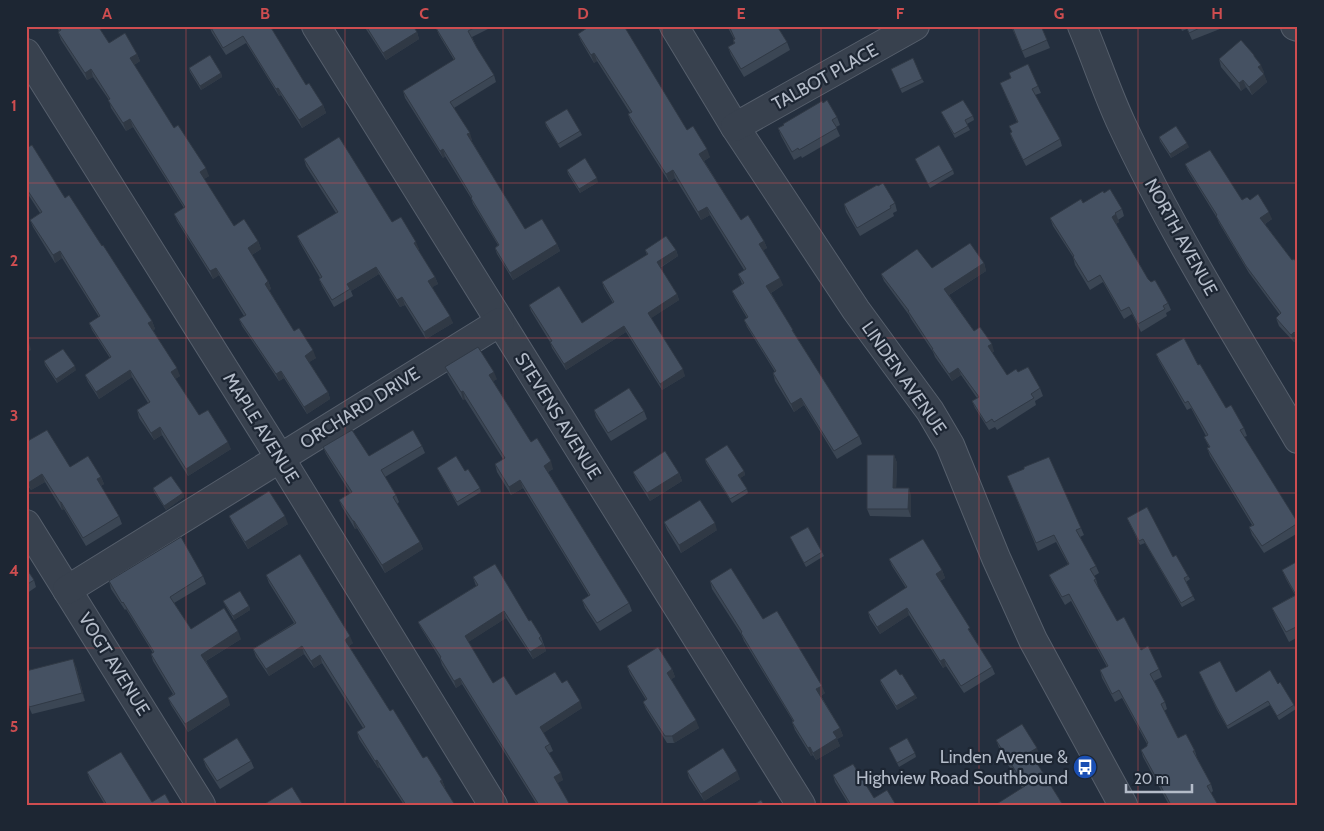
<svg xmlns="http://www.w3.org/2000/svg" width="1324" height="831" font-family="Cabin,sans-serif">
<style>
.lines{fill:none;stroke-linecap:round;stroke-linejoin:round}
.minor-casing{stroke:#565f6c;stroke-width:30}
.minor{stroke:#38414e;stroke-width:28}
.wall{fill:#3b4654}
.shaded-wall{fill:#303945}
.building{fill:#455162;stroke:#303945}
.grid{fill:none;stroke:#ce4d50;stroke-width:1;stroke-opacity:0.55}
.labels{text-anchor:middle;stroke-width:4.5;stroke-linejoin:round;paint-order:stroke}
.street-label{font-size:18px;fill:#b4bcc9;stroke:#1d2633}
.poi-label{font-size:18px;fill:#b4bcc9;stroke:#1d2633;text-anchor:end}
.neatline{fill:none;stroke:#ce4d50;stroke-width:2}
.grid-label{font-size:16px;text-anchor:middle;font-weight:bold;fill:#ce4d50}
</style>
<rect width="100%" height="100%" fill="#242f3e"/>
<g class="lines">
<!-- minor casing -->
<g class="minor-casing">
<g id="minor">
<path d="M 316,26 L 801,805"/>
<path d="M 674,26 L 735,127 L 856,310 L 930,411 L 950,445 L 996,558 L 1033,640 L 1123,805"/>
<path d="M 1082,26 C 1096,59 1107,93 1122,125 C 1173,234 1237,336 1298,439"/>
<path d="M 1295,26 L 1298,27"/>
<path d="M 26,53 L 280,458 L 493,805"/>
<path d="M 735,127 L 915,26"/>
<path d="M 26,524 L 201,805"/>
<path d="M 67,590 L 500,322"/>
</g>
</g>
<!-- minor -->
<use href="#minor" class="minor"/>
</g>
<!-- wall -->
<g class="wall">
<path d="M 56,26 L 98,26 L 109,43 L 137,54 L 140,61 L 134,65 L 174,128 L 209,176 L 204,179 L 234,226 L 258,241 L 261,249 L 252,255 L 268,281 L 271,289 L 269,290 L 294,331 L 316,358 L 309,362 L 328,392 L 330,399 L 307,414 L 284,378 L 279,381 L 242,326 L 239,319 L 244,316 L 219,275 L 213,279 L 177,221 L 174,214 L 184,208 L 133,127 L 126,131 L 111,108 L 109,100 L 93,77 L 87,80 L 61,40 L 58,32 L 59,31 Z"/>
<path d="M 209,26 L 270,26 L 306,85 L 323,105 L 326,113 L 302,128 L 281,95 L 279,96 L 246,43 L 226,55 L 212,33 Z"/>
<path d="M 364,26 L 413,26 L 417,32 L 419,39 L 386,60 Z"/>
<path d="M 440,26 L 494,26 L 472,37 L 477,48 L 494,75 L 496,82 L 454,108 L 472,140 L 471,140 L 525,229 L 557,244 L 560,251 L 513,280 L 497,254 L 495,248 L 498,245 L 473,204 L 471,198 L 445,156 L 443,158 L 405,98 L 403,91 L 454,60 L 439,35 L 436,28 Z"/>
<path d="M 727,26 L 777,26 L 787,42 L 790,50 L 744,77 L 731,55 L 728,47 L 734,44 L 733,40 L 734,39 Z"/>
<path d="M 1011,26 L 1041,26 L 1050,48 L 1025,58 Z"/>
<path d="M 1180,26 L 1224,26 L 1225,27 L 1192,40 L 1187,29 L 1182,31 Z"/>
<path d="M 578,34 L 687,130 L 710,157 L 704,161 L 741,220 L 764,241 L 767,248 L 763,250 L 783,285 L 771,293 L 796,336 L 859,436 L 862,444 L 837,459 L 804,405 L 794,412 L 775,381 L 773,373 L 775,372 L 747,327 L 744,320 L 747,318 L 735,298 L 732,291 L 742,284 L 738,274 L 744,270 L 710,215 L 701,220 L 675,178 L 669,182 L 631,122 L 628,114 L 630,113 L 597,61 L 594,63 L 581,41 Z"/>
<path d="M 1255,58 L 1264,72 L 1263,73 L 1267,82 L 1252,95 L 1246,87 L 1241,91 L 1221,67 L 1219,59 Z"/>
<path d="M 189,68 L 221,73 L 222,77 L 201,90 L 190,72 Z"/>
<path d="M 891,69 L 922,79 L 924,82 L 902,93 Z"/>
<path d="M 1009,73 L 1038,86 L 1041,93 L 1035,95 L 1060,139 L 1062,146 L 1026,166 L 1012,139 L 1010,133 L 1012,132 L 1009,126 L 1017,122 L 1000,83 L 1011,78 Z"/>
<path d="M 941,112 L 973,116 L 974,120 L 967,124 L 970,130 L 955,138 L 943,116 Z"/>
<path d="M 837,117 L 840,125 L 836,127 L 840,136 L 802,158 L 801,156 L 794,160 L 781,136 L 778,128 Z"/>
<path d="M 545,122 L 580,131 L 582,135 L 560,148 L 546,126 Z"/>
<path d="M 1159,137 L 1189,147 L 1171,158 L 1160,141 Z"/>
<path d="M 26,148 L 102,246 L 152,321 L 155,329 L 153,330 L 180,376 L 175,379 L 199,415 L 231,449 L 188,476 L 162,435 L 154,440 L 139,418 L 137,410 L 148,403 L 132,377 L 99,399 L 88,382 L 85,375 L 110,358 L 92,330 L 89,323 L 99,317 L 62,258 L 55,263 L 33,227 L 30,220 L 40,213 L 26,191 Z"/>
<path d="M 304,159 L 392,222 L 419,249 L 418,250 L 435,277 L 438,284 L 432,287 L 453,323 L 426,339 L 405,305 L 400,307 L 379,274 L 351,291 L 353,296 L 334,307 L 322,286 L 319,279 L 320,278 L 300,243 L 297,236 L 336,213 L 306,166 Z"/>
<path d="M 915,159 L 953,170 L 954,174 L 930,188 Z"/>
<path d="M 1185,164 L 1242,200 L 1250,200 L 1272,219 L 1265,224 L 1292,260 L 1298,264 L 1298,340 L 1297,340 L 1294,342 L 1279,326 L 1276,318 L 1280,315 L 1249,273 L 1219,223 L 1217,218 L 1188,171 Z"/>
<path d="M 567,170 L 598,182 L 580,193 L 568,174 Z"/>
<path d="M 1104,193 L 1122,209 L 1124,216 L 1118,220 L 1119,222 L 1116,224 L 1148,279 L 1168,303 L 1171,310 L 1166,313 L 1167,316 L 1141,332 L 1132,314 L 1124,319 L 1103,282 L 1090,290 L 1075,265 L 1073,257 L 1053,226 L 1050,218 Z"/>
<path d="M 895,203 L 897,211 L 893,213 L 894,216 L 860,236 L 846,212 L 844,204 Z"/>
<path d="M 645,250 L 676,250 L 678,256 L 660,268 L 677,294 L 679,300 L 651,318 L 685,376 L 662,390 L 626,332 L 566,370 L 552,348 L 550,342 L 531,311 L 529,305 L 582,323 L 613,303 L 604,288 L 602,282 L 647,255 Z"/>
<path d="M 984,263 L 986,271 L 949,295 L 974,331 L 994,351 L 992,353 L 1007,375 L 1018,372 L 1040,388 L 1043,396 L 1035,401 L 1036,405 L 997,430 L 995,427 L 989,430 L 975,408 L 972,401 L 977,398 L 961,375 L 952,381 L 935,357 L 933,352 L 911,319 L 909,315 L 884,281 L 881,274 Z"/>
<path d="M 1156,354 L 1198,365 L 1226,408 L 1244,428 L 1247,436 L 1244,437 L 1298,523 L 1298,533 L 1264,553 L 1252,535 L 1249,527 L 1252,525 L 1210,456 L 1207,448 L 1209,447 L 1204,437 L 1206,436 L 1191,408 L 1187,410 L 1159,361 Z"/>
<path d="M 44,361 L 76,370 L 57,383 L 45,365 Z"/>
<path d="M 445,367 L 497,379 L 493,381 L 531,442 L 553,469 L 548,472 L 629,603 L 632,611 L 600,631 L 585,608 L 582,600 L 589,596 L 523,488 L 511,495 L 497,472 L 495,464 L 503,459 L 465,399 L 463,400 L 448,375 Z"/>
<path d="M 594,410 L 644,411 L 647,419 L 611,441 L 596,417 Z"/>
<path d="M 26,442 L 70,467 L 101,477 L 104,484 L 101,486 L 119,516 L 122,524 L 86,546 L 64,509 L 62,510 L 45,482 L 31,490 L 26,483 Z"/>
<path d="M 422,446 L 425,453 L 385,477 L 396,495 L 399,502 L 397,504 L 420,542 L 423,549 L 385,573 L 357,528 L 355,529 L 342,507 L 339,500 L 350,493 L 326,454 L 323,447 L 369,456 Z"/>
<path d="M 894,455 L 897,463 L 896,488 L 911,495 L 911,517 L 870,516 L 867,509 Z"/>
<path d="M 705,459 L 744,471 L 745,475 L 740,478 L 747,489 L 748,493 L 732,503 L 706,463 Z"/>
<path d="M 437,468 L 465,471 L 480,488 L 481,492 L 458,506 L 439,472 Z"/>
<path d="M 633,472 L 679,473 L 682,481 L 650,501 L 636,479 Z"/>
<path d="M 1007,476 L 1081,528 L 1084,535 L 1080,537 L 1096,566 L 1099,573 L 1094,576 L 1096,579 L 1098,587 L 1117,621 L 1141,650 L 1159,669 L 1162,677 L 1154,681 L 1165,702 L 1167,709 L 1164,711 L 1178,738 L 1195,751 L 1197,758 L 1211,784 L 1213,791 L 1211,793 L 1218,805 L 1169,805 L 1143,757 L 1141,750 L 1147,746 L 1147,744 L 1122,698 L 1115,702 L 1102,678 L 1100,670 L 1107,667 L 1071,601 L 1065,605 L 1052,582 L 1049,575 L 1068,564 L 1056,542 L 1038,551 Z"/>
<path d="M 153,488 L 183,493 L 184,497 L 166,510 L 154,492 Z"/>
<path d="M 229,516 L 288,524 L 248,549 L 232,523 Z"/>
<path d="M 1127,518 L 1173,557 L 1188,576 L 1190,579 L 1186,582 L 1195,600 L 1182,607 L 1145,543 L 1140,545 Z"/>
<path d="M 664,522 L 717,530 L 681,553 L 667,530 Z"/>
<path d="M 790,537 L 822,552 L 824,556 L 806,567 Z"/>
<path d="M 889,559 L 942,570 L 945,578 L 940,581 L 972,635 L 992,667 L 995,674 L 964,693 L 946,666 L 943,668 L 909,615 L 880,634 L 870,619 L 868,612 L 906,588 L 892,566 Z"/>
<path d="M 1298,561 L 1298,637 L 1289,642 L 1276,617 L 1272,608 L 1295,595 L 1286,579 L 1282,570 Z"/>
<path d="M 26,568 L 34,580 L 36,587 L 26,594 Z"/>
<path d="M 266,575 L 353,643 L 349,646 L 390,711 L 423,758 L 442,780 L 445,788 L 444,788 L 455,805 L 404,805 L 379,767 L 378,768 L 359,739 L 357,732 L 363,728 L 322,663 L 314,668 L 304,654 L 269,676 L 256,657 L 253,649 L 294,623 L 269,583 Z"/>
<path d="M 203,576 L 206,584 L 174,603 L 191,629 L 241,639 L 206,661 L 230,705 L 188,732 L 171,705 L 168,698 L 173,694 L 153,661 L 151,654 L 153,653 L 126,609 L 125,610 L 111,589 L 109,581 Z"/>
<path d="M 473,577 L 529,621 L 541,636 L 546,651 L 533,659 L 506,618 L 468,642 L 493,683 L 516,695 L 562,683 L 582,708 L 543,733 L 550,744 L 553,751 L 549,753 L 563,780 L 557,783 L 570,805 L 537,805 L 462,684 L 456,688 L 442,665 L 440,659 L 421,628 L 418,622 L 476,586 Z"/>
<path d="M 710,581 L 763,619 L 825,693 L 821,696 L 840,728 L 843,736 L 837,739 L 840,746 L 816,760 L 813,755 L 811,756 L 795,730 L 792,722 L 793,721 L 744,641 L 741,634 L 712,589 Z"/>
<path d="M 223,601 L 249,606 L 250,610 L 234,620 L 225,605 Z"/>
<path d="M 627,666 L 672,669 L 675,677 L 671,679 L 699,728 L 674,743 L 667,743 L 646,709 L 643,702 L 646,700 L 630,674 Z"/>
<path d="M 76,667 L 85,701 L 32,714 L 29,707 Z"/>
<path d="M 1199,672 L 1236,692 L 1278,684 L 1294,705 L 1296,709 L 1279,720 L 1270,705 L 1228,729 L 1217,710 Z"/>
<path d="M 900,675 L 915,695 L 917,698 L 897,710 L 881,684 L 880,680 Z"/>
<path d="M 996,740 L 1042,761 L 1037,764 L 1063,805 L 1022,788 L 1001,753 Z"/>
<path d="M 889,748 L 915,753 L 916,757 L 899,767 Z"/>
<path d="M 203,759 L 251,761 L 254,768 L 220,789 L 206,767 Z"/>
<path d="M 687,771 L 740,779 L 704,801 L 689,778 Z"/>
<path d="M 87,772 L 152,802 L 171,805 L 105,805 L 90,780 Z"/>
<path d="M 833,775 L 874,798 L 896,805 L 849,805 L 835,782 Z"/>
</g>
<!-- shaded-wall -->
<g class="shaded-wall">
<path d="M 417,32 L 419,39 L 386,60 L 383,53 Z"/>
<path d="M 594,53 L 597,61 L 594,63 L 591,55 Z"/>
<path d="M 137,54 L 140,61 L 132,66 L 130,58 Z"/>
<path d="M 1261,65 L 1264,72 L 1261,74 L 1258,67 Z"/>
<path d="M 91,69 L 93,77 L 87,80 L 85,73 Z"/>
<path d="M 221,73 L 222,77 L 201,90 L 200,86 Z"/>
<path d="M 1264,74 L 1267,82 L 1252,95 L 1249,87 Z"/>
<path d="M 1243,80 L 1246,87 L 1241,91 L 1239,83 Z"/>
<path d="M 278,88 L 281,95 L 279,96 L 276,89 Z"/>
<path d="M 323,105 L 326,113 L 302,128 L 299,120 Z"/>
<path d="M 130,119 L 133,127 L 126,131 L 123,123 Z"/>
<path d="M 470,133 L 472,140 L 469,141 L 467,134 Z"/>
<path d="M 1187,143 L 1189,147 L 1171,158 L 1170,154 Z"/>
<path d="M 443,149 L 445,156 L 443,158 L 440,151 Z"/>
<path d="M 707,149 L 710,157 L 702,162 L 699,154 Z"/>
<path d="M 206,168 L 209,176 L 203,180 L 200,172 Z"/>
<path d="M 673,170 L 675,178 L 669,182 L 666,174 Z"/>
<path d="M 597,178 L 598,182 L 580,193 L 579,189 Z"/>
<path d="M 707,207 L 710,215 L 701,220 L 698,212 Z"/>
<path d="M 1269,212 L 1272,219 L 1263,225 L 1260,218 Z"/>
<path d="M 1116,214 L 1119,222 L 1114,225 L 1112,217 Z"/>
<path d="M 258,241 L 261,249 L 250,256 L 248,248 Z"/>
<path d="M 764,241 L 767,248 L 762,251 L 759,244 Z"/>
<path d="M 416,242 L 419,249 L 417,251 L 414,243 Z"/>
<path d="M 557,244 L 560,251 L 513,280 L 510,273 Z"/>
<path d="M 676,250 L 678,256 L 659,268 L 657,262 Z"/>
<path d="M 60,251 L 62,258 L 55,263 L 53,255 Z"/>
<path d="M 984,263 L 986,271 L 947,296 L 944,289 Z"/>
<path d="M 376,267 L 379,274 L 351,291 L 347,284 Z"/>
<path d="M 216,268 L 219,275 L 213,279 L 210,271 Z"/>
<path d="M 435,277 L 438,284 L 431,288 L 428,281 Z"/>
<path d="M 780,278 L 783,285 L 769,294 L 766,286 Z"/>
<path d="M 268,281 L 271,289 L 268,291 L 265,284 Z"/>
<path d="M 677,294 L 679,300 L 650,319 L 648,313 Z"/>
<path d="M 402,297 L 405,305 L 400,307 L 397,300 Z"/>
<path d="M 450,316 L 453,323 L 426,339 L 424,332 Z"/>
<path d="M 152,321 L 155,329 L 151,331 L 148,323 Z"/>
<path d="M 624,326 L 626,332 L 566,370 L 564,364 Z"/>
<path d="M 1294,332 L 1297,340 L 1294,342 L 1291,335 Z"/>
<path d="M 29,342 L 31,350 L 26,353 L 26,344 Z"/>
<path d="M 992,344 L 994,351 L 990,354 L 988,346 Z"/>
<path d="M 313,350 L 316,358 L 308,363 L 305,356 Z"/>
<path d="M 75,366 L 76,370 L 57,383 L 56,379 Z"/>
<path d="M 177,368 L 180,376 L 174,380 L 171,372 Z"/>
<path d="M 958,368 L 961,375 L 952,381 L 949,374 Z"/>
<path d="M 683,369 L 685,376 L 662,390 L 660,384 Z"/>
<path d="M 130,370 L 132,377 L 99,399 L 96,392 Z"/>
<path d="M 281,371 L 284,378 L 279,381 L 276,374 Z"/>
<path d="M 494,372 L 497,379 L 492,382 L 489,375 Z"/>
<path d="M 463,391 L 465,399 L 463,400 L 461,392 Z"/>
<path d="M 328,392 L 330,399 L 307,414 L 304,407 Z"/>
<path d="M 801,398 L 804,405 L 794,412 L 791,404 Z"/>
<path d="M 160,427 L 162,435 L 154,440 L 151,433 Z"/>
<path d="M 228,442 L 231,449 L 188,476 L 186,469 Z"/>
<path d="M 894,455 L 897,463 L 896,495 L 893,488 Z"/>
<path d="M 551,461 L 553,469 L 546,473 L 544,466 Z"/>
<path d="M 744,471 L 745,475 L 739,479 L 738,475 Z"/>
<path d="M 679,473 L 682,481 L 650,501 L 647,493 Z"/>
<path d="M 42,474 L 45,482 L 31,490 L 28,483 Z"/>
<path d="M 101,477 L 104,484 L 99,487 L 97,479 Z"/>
<path d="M 520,480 L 523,488 L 511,495 L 509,487 Z"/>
<path d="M 909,488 L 911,495 L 911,517 L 908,509 Z"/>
<path d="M 183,493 L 184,497 L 166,510 L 164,506 Z"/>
<path d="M 60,502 L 61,502 L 64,509 L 62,510 Z"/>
<path d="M 285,516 L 288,524 L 248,549 L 245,542 Z"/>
<path d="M 353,521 L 354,521 L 357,528 L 355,529 Z"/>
<path d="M 715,523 L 717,530 L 681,553 L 679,545 Z"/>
<path d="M 420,542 L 423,549 L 385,573 L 382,565 Z"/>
<path d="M 942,570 L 945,578 L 939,581 L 936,574 Z"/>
<path d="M 249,606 L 250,610 L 234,620 L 233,616 Z"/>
<path d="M 907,608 L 909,615 L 880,634 L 877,627 Z"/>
<path d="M 504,611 L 506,618 L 467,643 L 465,636 Z"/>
<path d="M 238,631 L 241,639 L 204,662 L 201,655 Z"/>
<path d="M 350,636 L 353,643 L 347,647 L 345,640 Z"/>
<path d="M 543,644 L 546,651 L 533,659 L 530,652 Z"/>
<path d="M 302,646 L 304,654 L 269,676 L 266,669 Z"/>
<path d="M 320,655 L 322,663 L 314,668 L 311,661 Z"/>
<path d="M 73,659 L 76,667 L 85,701 L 82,693 Z"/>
<path d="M 944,659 L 946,666 L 943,668 L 940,661 Z"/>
<path d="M 672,669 L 675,677 L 670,680 L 667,673 Z"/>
<path d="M 460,678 L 462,684 L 456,688 L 454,681 Z"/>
<path d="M 822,686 L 825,693 L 819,697 L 816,689 Z"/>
<path d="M 915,695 L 917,698 L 897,710 L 896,706 Z"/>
<path d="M 228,697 L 230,705 L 188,732 L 185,724 Z"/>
<path d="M 580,701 L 582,708 L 542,734 L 540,727 Z"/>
<path d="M 696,720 L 699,728 L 674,743 L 672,736 Z"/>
<path d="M 840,728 L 843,736 L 837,739 L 840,746 L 816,760 L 813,753 L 833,732 Z"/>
<path d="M 810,747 L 813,755 L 811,756 L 808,748 Z"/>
<path d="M 1037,748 L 1042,761 L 1035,765 L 1030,752 Z"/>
<path d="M 377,760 L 379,767 L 378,768 L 375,761 Z"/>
<path d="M 737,771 L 740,779 L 704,801 L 701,794 Z"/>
<path d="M 561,773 L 563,780 L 556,784 L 554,777 Z"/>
<path d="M 442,780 L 445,788 L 443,789 L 440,781 Z"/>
</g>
<!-- building -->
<g class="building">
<path d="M 58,26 L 98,26 L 109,43 L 125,33 L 137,54 L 130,58 L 174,128 L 178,125 L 206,168 L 200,172 L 234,226 L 244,219 L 258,241 L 248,248 L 268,281 L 265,284 L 294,331 L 299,328 L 313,350 L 305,356 L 328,392 L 304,407 L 281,371 L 276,374 L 239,319 L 246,315 L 216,268 L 210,271 L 174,214 L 185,207 L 130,119 L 123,123 L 108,100 L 110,99 L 91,69 L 85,73 L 58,32 L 61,30 Z"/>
<path d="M 210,26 L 270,26 L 306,85 L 309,83 L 323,105 L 299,120 L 278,88 L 276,89 L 243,36 L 223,48 Z"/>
<path d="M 366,26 L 413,26 L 417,32 L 383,53 Z"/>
<path d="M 440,26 L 478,26 L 468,31 L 477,48 L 494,75 L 450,102 L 470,133 L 467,134 L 525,229 L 542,219 L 557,244 L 510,273 L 495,248 L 499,245 L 471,198 L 472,197 L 443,149 L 440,151 L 403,91 L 455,59 L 436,28 Z"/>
<path d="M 590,26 L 624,26 L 687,130 L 693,126 L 707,149 L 699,154 L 741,220 L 748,215 L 764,241 L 759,244 L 780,278 L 766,286 L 793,330 L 792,330 L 859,436 L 834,451 L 801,398 L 791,404 L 773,373 L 776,371 L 744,320 L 748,317 L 732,291 L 744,283 L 738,274 L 746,269 L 707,207 L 698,212 L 673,170 L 666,174 L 628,114 L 632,112 L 594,53 L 591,55 L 578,34 Z"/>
<path d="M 729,26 L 777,26 L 787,42 L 741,69 L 728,47 L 735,43 L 733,40 L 735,39 Z"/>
<path d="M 1012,26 L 1041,26 L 1047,40 L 1022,51 Z"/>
<path d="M 1186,26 L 1204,26 L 1189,33 Z"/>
<path d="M 1241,40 L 1254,55 L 1254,56 L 1261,65 L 1258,67 L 1264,74 L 1249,87 L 1243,80 L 1239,83 L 1219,59 Z"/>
<path d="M 210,55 L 221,73 L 200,86 L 189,68 Z"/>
<path d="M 913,58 L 922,79 L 900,89 L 891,69 Z"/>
<path d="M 1028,64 L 1038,86 L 1032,89 L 1060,139 L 1023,160 L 1010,133 L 1012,132 L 1009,126 L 1018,122 L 1000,83 L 1011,78 L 1009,73 Z"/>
<path d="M 827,100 L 837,117 L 832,120 L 837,128 L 799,150 L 798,148 L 792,152 L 778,128 L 784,125 L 783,124 L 822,101 L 823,103 Z"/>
<path d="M 963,100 L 973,116 L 965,120 L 968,126 L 954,134 L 941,112 Z"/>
<path d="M 567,109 L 580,131 L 558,144 L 545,122 Z"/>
<path d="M 1176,126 L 1187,143 L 1170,154 L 1159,137 Z"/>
<path d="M 339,137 L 392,222 L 401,217 L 416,242 L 414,243 L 435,277 L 428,281 L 450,316 L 424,332 L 402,297 L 397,300 L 376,267 L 347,284 L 350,289 L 332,300 L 319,279 L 322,277 L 297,236 L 338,212 L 304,159 Z"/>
<path d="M 32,145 L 65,198 L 69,195 L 102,246 L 103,245 L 152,321 L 148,323 L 177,368 L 171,372 L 199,415 L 208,410 L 228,442 L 186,469 L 160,427 L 151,433 L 137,410 L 150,402 L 130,370 L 96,392 L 85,375 L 111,357 L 89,323 L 100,316 L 60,251 L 53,255 L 30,220 L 42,212 L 26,188 L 26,148 Z"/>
<path d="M 939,145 L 953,170 L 928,184 L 915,159 Z"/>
<path d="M 1210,150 L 1242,200 L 1247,197 L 1250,200 L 1258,194 L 1269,212 L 1260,218 L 1292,260 L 1294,259 L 1298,264 L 1298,334 L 1297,335 L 1294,332 L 1291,335 L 1276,318 L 1281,313 L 1246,266 L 1216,216 L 1217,215 L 1185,164 Z"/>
<path d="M 585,158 L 597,178 L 579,189 L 567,170 Z"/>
<path d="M 883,183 L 895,203 L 890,206 L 891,208 L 857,228 L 844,204 L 877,185 L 878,186 Z"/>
<path d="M 1110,189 L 1122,209 L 1115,213 L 1116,214 L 1112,217 L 1148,279 L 1151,282 L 1155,280 L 1168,303 L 1163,306 L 1165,309 L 1138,324 L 1129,307 L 1121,311 L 1100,275 L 1088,282 L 1073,257 L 1074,256 L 1050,218 L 1081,199 L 1083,203 L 1103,191 L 1104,193 Z"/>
<path d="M 666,236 L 676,250 L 657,262 L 677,294 L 648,313 L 683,369 L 660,384 L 624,326 L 564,364 L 550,342 L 552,341 L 529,305 L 559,286 L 582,323 L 614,302 L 602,282 L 648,254 L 645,250 Z"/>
<path d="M 970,243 L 984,263 L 944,289 L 974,331 L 980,327 L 992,344 L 988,346 L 1007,375 L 1016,369 L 1018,372 L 1028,367 L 1040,388 L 1031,394 L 1034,398 L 994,422 L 992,419 L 986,423 L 972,401 L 979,397 L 958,368 L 949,374 L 932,349 L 933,349 L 908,311 L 909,311 L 881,274 L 917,249 L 932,268 Z"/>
<path d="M 1184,338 L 1198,365 L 1200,364 L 1226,408 L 1231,405 L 1244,428 L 1240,430 L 1298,523 L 1262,546 L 1249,527 L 1254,525 L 1207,448 L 1210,447 L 1204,437 L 1208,435 L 1188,401 L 1185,403 L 1156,354 Z"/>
<path d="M 478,347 L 494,372 L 489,375 L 531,442 L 537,438 L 551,461 L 544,466 L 629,603 L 597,623 L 582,600 L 590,595 L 520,480 L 509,487 L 495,464 L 505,458 L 463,391 L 461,392 L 445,367 Z"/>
<path d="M 63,349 L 75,366 L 56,379 L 44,361 Z"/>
<path d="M 629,388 L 644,411 L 608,433 L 594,410 Z"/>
<path d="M 47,430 L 70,467 L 88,456 L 101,477 L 97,479 L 119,516 L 83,538 L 61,502 L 60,502 L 42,474 L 28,483 L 26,480 L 26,442 Z"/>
<path d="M 352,430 L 369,456 L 413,430 L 422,446 L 381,470 L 396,495 L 393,497 L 420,542 L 382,565 L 354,521 L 353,521 L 339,500 L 352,492 L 323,447 Z"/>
<path d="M 727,445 L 744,471 L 738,475 L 747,489 L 730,499 L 705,459 Z"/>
<path d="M 665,451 L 679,473 L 647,493 L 633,472 Z"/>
<path d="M 867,455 L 894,455 L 893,488 L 909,488 L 908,509 L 867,509 Z"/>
<path d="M 456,456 L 465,471 L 468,469 L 480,488 L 457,502 L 437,468 Z"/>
<path d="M 1049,457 L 1081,528 L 1076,530 L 1096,566 L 1090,569 L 1096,579 L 1094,580 L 1117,621 L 1124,617 L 1141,650 L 1148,646 L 1159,669 L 1150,674 L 1165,702 L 1161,704 L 1178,738 L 1186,734 L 1195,751 L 1193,751 L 1211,784 L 1207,786 L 1218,805 L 1178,805 L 1177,804 L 1176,805 L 1171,805 L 1141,750 L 1147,746 L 1147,744 L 1148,743 L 1119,690 L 1112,694 L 1100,670 L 1108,666 L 1069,594 L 1062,597 L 1049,575 L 1069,564 L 1054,535 L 1036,543 L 1007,476 L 1024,469 L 1024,467 Z"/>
<path d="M 171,476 L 183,493 L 164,506 L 153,488 Z"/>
<path d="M 269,491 L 285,516 L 245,542 L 229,516 Z"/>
<path d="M 700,500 L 715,523 L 679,545 L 664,522 Z"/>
<path d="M 1147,507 L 1173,557 L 1176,555 L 1188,576 L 1184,578 L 1193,596 L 1181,603 L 1143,539 L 1139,541 L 1127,518 Z"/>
<path d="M 808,527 L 822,552 L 804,563 L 790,537 Z"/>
<path d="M 181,537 L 203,576 L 170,597 L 191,629 L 224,608 L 238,631 L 201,655 L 228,697 L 185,724 L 168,698 L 175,694 L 151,654 L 154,652 L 123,602 L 122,603 L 109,581 Z"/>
<path d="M 923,539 L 942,570 L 936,574 L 970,628 L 968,629 L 992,667 L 961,686 L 944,659 L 940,661 L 907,608 L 877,627 L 868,612 L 907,587 L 889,559 Z"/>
<path d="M 300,554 L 350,636 L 345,640 L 390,711 L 393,709 L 423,758 L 427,756 L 442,780 L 440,781 L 455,805 L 406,805 L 377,760 L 375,761 L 357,732 L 365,727 L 320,655 L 311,661 L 302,646 L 266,669 L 253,649 L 296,623 L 266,575 Z"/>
<path d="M 1298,561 L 1298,626 L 1286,632 L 1272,608 L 1296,595 L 1282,570 Z"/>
<path d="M 495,564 L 529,621 L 531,620 L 541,636 L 539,638 L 543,644 L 530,652 L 504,611 L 465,636 L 493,683 L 504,676 L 516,695 L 555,672 L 562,683 L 567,680 L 580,701 L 540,727 L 550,744 L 545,747 L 561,773 L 554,777 L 570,805 L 539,805 L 460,678 L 454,681 L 440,658 L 441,657 L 418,622 L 478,585 L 473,577 Z"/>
<path d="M 26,568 L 34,580 L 26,585 Z"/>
<path d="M 731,568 L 763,619 L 777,611 L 822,686 L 816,689 L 840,728 L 833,732 L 837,738 L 813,753 L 810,747 L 808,748 L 792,722 L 794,721 L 741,633 L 742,632 L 710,581 Z"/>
<path d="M 240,591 L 249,606 L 233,616 L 223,601 Z"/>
<path d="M 658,647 L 672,669 L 667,673 L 696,720 L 672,736 L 665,736 L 643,702 L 647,699 L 627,666 Z"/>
<path d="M 73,659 L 82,693 L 29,707 L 26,695 L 26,671 Z"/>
<path d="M 1220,661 L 1236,692 L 1270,670 L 1278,684 L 1280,682 L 1294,705 L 1277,716 L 1268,701 L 1227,726 L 1216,706 L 1199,672 Z"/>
<path d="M 896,669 L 900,675 L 902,674 L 915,695 L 896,706 L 880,680 Z"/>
<path d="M 1022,724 L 1037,748 L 1030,752 L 1063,805 L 995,805 L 1025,786 L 996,740 Z"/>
<path d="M 237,738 L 251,761 L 217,781 L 203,759 Z"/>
<path d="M 907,738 L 915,753 L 897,763 L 889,748 Z"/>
<path d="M 723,748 L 737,771 L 701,794 L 687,771 Z"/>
<path d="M 121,752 L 152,802 L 165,794 L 171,805 L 107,805 L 87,772 Z"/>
<path d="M 853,764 L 874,798 L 887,790 L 896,805 L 851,805 L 833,775 Z"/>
<path d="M 292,787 L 303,805 L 263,805 Z"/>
<path d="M 761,800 L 764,805 L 753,805 Z"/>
</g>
<!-- grid -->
<path class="grid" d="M 186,26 L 186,805M 345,26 L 345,805M 503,26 L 503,805M 662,26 L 662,805M 821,26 L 821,805M 979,26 L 979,805M 1138,26 L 1138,805M 26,183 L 1298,183M 26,338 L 1298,338M 26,493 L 1298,493M 26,648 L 1298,648"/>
<!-- icons -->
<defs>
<g id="bus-disc" transform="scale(1.25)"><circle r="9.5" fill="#1a4fb4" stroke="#1d2633"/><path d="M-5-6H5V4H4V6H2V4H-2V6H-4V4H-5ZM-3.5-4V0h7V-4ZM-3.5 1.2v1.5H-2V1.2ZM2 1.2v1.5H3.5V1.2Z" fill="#fff"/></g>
</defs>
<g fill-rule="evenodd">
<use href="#bus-disc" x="1085" y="767"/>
</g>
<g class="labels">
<!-- street labels -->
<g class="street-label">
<text transform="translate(825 77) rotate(-29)" y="6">TALBOT PLACE</text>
<text transform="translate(1181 237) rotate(61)" y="6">NORTH AVENUE</text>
<text transform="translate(904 378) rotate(55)" y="6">LINDEN AVENUE</text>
<text transform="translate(360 408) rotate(-32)" y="6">ORCHARD DRIVE</text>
<text transform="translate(558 416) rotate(58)" y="6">STEVENS AVENUE</text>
<text transform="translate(261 428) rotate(58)" y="6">MAPLE AVENUE</text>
<text transform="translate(114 664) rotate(58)" y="6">VOGT AVENUE</text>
</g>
<!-- poi labels -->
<g class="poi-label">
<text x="1068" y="763">Linden Avenue &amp;<tspan x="1068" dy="21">Highview Road Southbound</tspan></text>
</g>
</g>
<!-- border -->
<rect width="1324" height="831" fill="none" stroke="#1d2633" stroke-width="55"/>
<!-- scale -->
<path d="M1126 784v8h66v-8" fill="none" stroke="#b4bcc9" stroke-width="2.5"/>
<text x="1134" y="784" font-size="15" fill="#b4bcc9" stroke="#1d2633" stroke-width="4" paint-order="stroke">20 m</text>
<rect x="28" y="28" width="1268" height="776" class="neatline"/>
<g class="grid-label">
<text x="107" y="19">A</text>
<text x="265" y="19">B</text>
<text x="424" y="19">C</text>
<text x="583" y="19">D</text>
<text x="741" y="19">E</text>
<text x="900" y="19">F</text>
<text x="1059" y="19">G</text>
<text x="1217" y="19">H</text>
<text x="14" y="111">1</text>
<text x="14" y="266">2</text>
<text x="14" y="421">3</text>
<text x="14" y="576">4</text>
<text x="14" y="732">5</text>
</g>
</svg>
